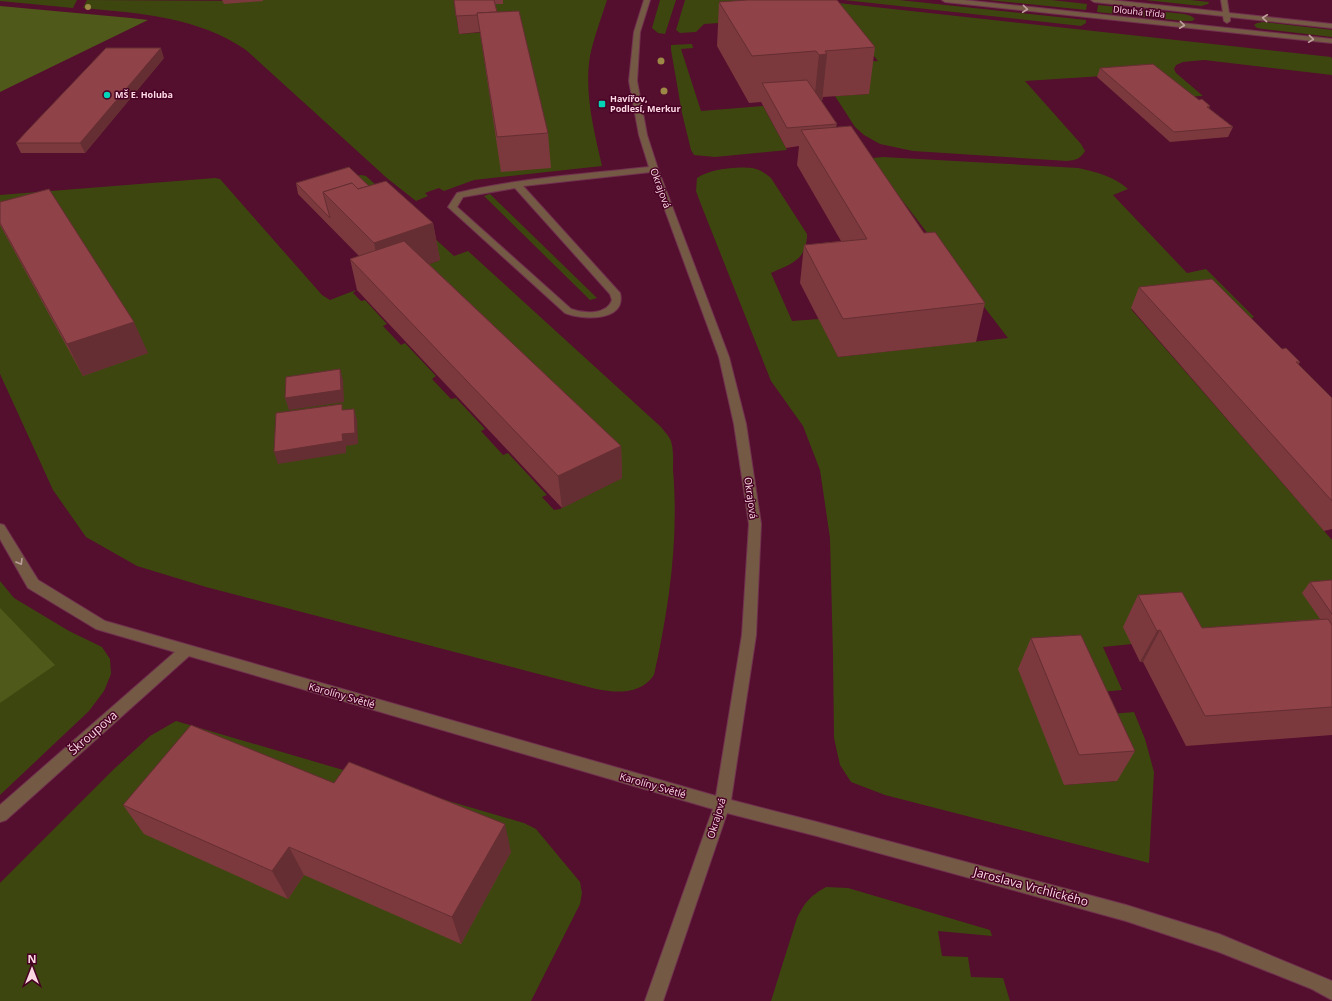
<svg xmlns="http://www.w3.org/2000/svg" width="1332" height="1001" font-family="'Open Sans',sans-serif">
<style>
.green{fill:#3e4610}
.forest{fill:#4f591a}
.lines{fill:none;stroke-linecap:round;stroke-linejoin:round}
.minor-casing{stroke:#72324f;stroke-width:2}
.minor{fill:#745945;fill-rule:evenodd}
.tree{fill:#9c8945}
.wall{fill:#7b393d}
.shaded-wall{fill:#642e32}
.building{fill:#8f4247;stroke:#642e32}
.oneway{stroke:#bf9f9c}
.poi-dot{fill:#00d5b7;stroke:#480124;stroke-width:1.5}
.labels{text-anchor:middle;stroke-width:3;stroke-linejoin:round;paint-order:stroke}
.far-street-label{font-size:9px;fill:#fcd8e3;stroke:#480124}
.far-poi-label{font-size:9px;font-weight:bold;fill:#fcd8e3;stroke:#480124;text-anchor:start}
.street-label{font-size:10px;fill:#fcd8e3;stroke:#480124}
.near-street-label{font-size:12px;fill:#fcd8e3;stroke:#480124}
</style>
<rect width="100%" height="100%" fill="#540e2e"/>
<!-- green -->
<g class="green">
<path d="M 0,0 L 77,0 L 73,8 L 0,1 Z"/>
<path d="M 87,0 L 263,1 L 263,0 L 464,0 L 455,8 L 459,34 L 499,31 L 493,5 L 502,0 L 607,0 C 601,19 594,37 590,56 C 584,93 594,131 602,166 L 474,180 L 444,191 L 439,188 L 425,193 L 428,196 L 416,201 L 388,179 L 246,50 C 199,17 138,13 83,8 Z"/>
<path d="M 660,0 L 676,0 L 665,34 L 658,33 L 652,28 Z"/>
<path d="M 685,0 L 811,0 L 1331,57 L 1332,59 L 1332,75 L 1204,60 L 1183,62 L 1176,65 L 1174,69 L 1176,73 L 1203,96 L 1180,97 L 1150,73 L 1025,81 L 1081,144 L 1085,151 C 1080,159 1076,160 1067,161 L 913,151 L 880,144 L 864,135 L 855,127 L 835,96 L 869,94 L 847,63 L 878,61 L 846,22 L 809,17 L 704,24 L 696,32 L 680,33 L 676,30 Z"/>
<path d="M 844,0 L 899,0 L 1086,20 L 1086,23 L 1081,26 Z"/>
<path d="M 988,0 L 1051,0 L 1087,4 L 1086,10 Z"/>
<path d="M 1145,0 L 1190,0 L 1209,2 L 1208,4 L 1201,6 Z"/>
<path d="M 1098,5 L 1184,14 L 1191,16 L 1195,19 L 1192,21 L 1184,21 L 1097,12 Z"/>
<path d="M 1263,22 L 1332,30 L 1332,37 L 1264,29 L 1257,28 L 1254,25 L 1257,23 Z"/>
<path d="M 692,44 L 693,48 L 681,49 L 701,111 L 763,106 L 787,150 L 715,157 L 694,155 L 691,150 L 682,113 L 671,50 L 671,45 Z"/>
<path d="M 883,157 L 1078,168 C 1097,172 1113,176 1128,189 L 1113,195 L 1187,273 L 1206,269 L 1254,317 L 1230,329 L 1131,309 L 1332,540 L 1332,637 L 1132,644 L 1103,647 L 1122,690 L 1079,694 L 1064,785 L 1117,781 L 1089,716 L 1134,712 L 1145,739 L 1154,772 L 1149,863 L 885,795 L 851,782 L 840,765 L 834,738 L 833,656 L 830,538 L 820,470 L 803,426 L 771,381 L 700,202 L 696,191 L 697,178 C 709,169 737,166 752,168 C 759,169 765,173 771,178 L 807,234 C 807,260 791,264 771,273 L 792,321 L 819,319 L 838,357 L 1008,338 L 872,161 L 873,158 Z"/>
<path d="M 361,175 L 366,176 L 454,256 L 468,251 L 661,427 C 664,431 668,435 670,439 C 674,447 673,461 673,470 C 679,540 669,607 654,675 C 640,695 617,693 596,689 L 206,587 L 137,566 L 86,537 L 53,490 L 0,374 L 0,195 L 215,178 L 220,179 L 322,295 L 330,300 L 356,290 L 353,293 L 361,301 L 365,300 L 387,324 L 383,326 L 401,345 L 405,343 L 436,376 L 432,379 L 451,399 L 456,398 L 485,429 L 481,431 L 503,455 L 508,453 L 547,495 L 542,497 L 554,510 L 560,509 L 620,479 L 409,271 L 438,261 L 351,178 Z"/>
<path d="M 490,194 L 597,298 L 590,300 L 484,196 Z"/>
<path d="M 0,581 L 14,598 L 69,631 L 102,647 L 110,659 L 111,674 L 104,691 L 89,711 L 0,795 Z"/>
<path d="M 176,721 L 524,823 L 536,829 L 580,882 L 582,893 L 580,904 L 531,1001 L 0,1001 L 0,883 L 114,769 L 150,736 Z"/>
<path d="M 826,887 L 848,888 L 990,930 L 992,936 L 938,931 L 942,956 L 968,957 L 971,977 L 1003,978 L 1010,1001 L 771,1001 L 797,918 C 805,902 810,896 826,887 Z"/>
</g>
<!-- forest -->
<g class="forest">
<path d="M 0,6 L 131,18 L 148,20 L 0,92 Z"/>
<path d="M 0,608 L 55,665 L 0,703 Z"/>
</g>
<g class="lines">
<!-- minor casing -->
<g class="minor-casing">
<g id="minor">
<path d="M 644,0 L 650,0 L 640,32 L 637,81 L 647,135 L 658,169 L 729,357 L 746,424 L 761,524 L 756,635 L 731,800 L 817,822 L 1126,905 L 1219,934 L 1332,981 L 1332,1000 L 1312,989 L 1219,952 L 1126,921 L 817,836 L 727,813 L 663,1001 L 645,1001 L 713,809 L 189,656 L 6,820 L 0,822 L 0,805 L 175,652 L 96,629 L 28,588 L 0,539 L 0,524 L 4,525 L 38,580 L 105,621 L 716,796 L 742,635 L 749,524 L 734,424 L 719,357 L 651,172 L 523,186 L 620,293 C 627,322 582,320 565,313 L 448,207 L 457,193 C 520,178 585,174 649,167 L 639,135 L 629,81 L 634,32 ZM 515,188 L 610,294 L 612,300 C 607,315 584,314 571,309 L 457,207 L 463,197 Z"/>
<path d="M 942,0 L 963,0 L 1332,39 L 1332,43 L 945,2 Z"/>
<path d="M 1091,0 L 1111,0 L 1223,12 L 1221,0 L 1227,0 L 1229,13 L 1332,24 L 1332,28 L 1230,17 L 1230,21 L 1227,23 L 1224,21 L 1223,16 L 1094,2 Z"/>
</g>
</g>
<!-- minor -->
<use href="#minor" class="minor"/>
</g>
<!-- trees -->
<g class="tree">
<circle cx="88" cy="7" r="3"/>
<circle cx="661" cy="61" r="3.5"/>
<circle cx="664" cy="91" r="3.5"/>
</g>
<!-- wall -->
<g class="wall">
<path d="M 222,0 L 263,0 L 263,1 L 224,4 Z"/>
<path d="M 454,0 L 503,0 L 503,4 L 495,4 L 497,12 L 548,133 L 551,168 L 501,172 L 480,32 L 459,34 Z"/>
<path d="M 719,2 L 875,47 L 869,94 L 823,97 L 822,101 L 821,101 L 837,124 L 836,127 L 924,233 L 985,303 L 976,342 L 838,357 L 800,283 L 804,245 L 841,241 L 797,165 L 799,146 L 786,148 L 761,102 L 749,103 L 717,46 Z"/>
<path d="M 164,58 L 85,153 L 21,153 L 16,143 Z"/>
<path d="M 1100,68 L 1199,100 L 1210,106 L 1209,108 L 1233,127 L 1228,137 L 1170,142 L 1097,77 Z"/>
<path d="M 296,183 L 369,186 L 433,223 L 440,260 L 429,264 L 621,446 L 622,478 L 562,508 L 357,290 L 350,259 L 359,256 L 298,194 Z"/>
<path d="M 0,202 L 148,353 L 83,376 L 0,225 Z"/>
<path d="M 1139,287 L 1282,349 L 1300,362 L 1298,365 L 1332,398 L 1332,529 L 1324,531 L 1131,308 Z"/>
<path d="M 1332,580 L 1332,735 L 1186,746 L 1143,662 L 1140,662 L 1123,627 L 1138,595 L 1202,628 L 1320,619 L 1302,593 L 1310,582 Z"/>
<path d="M 1031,638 L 1135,751 L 1117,781 L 1064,785 L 1018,669 Z"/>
<path d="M 334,783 L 511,852 L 461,944 L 304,875 L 288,899 L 144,834 L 123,805 Z"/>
</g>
<!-- shaded-wall -->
<g class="shaded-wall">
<path d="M 161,48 L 164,58 L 85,153 L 80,143 Z"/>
<path d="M 827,54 L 822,101 L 814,102 L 819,55 Z"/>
<path d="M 433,223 L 440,260 L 382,281 L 374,243 Z"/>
<path d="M 134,322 L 148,353 L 83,376 L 67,344 Z"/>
<path d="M 340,369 L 343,380 L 344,402 L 289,410 L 285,398 Z"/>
<path d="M 354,409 L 357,420 L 358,444 L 346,446 L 346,453 L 278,464 L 274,452 L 342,434 Z"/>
<path d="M 621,446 L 622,478 L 562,508 L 558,476 Z"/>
<path d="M 1160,630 L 1143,662 L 1140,662 L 1157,631 Z"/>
<path d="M 505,824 L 511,852 L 461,944 L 452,917 Z"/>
<path d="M 289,847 L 304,875 L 288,899 L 272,871 Z"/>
</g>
<!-- building -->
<g class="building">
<path d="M 454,0 L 494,0 L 497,12 L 477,13 L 478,15 L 456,16 Z"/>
<path d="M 747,0 L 837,0 L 875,47 L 825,51 L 827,54 L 819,55 L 816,51 L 752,56 L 719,2 Z"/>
<path d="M 519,11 L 548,133 L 497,137 L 477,13 Z"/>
<path d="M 106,48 L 161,48 L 80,143 L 16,143 L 27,131 Z"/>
<path d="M 1153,64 L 1199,100 L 1202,99 L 1210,106 L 1207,107 L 1233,127 L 1174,132 L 1100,68 Z"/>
<path d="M 807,80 L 837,124 L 787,128 L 762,83 Z"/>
<path d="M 851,126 L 924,233 L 935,232 L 985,303 L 843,319 L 804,245 L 867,239 L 801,130 Z"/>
<path d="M 349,167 L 369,186 L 358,189 L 352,183 L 323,192 L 330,218 L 296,183 Z"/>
<path d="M 386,181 L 433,223 L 374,243 L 323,192 L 352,183 L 358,189 Z"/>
<path d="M 49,189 L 134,322 L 67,344 L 0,223 L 0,202 Z"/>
<path d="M 404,241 L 621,446 L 558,476 L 350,259 Z"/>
<path d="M 1212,279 L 1282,349 L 1286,348 L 1300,362 L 1296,362 L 1332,398 L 1332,501 L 1139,287 Z"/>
<path d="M 340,369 L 341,390 L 285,398 L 286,377 Z"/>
<path d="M 342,404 L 342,410 L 354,409 L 355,433 L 342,434 L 343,441 L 274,452 L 276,413 Z"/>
<path d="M 1332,580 L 1332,614 L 1310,582 Z"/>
<path d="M 1182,592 L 1202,628 L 1328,619 L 1332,625 L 1332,707 L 1205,716 L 1160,630 L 1157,631 L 1138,595 Z"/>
<path d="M 1081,635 L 1135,751 L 1079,755 L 1031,638 Z"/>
<path d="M 191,725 L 334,783 L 349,762 L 505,824 L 452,917 L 289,847 L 272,871 L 123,805 Z"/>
</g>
<!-- one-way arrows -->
<defs><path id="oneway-chevron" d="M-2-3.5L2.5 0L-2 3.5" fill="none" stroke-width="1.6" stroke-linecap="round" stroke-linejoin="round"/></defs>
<g class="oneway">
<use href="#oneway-chevron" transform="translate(1025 9) rotate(6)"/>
<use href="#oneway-chevron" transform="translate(1265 18) rotate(-174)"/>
<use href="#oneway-chevron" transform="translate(1182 25) rotate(6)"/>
<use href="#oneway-chevron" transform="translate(1311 39) rotate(6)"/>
<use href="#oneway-chevron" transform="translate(20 562) rotate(59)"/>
</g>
<!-- markers -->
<g class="poi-dot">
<circle cx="107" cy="95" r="4"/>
<rect x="598" y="100" width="8" height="8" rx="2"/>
</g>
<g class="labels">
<!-- far-street labels -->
<g class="far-street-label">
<text transform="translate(1139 12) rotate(6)" y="3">Dlouhá třída</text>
</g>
<!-- far-poi labels -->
<g class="far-poi-label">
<text x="115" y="98">MŠ E. Holuba</text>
<text x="610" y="102">Havířov,<tspan x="610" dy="10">Podlesí, Merkur</tspan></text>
</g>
<!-- street labels -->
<g class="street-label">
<text transform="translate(661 188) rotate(70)" y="4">Okrajová</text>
<text transform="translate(751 498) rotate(82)" y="4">Okrajová</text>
<text transform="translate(342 695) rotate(16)" y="4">Karolíny Světlé</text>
<text transform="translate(653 785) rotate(16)" y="4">Karolíny Světlé</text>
<text transform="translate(716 818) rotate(-73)" y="4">Okrajová</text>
</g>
<!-- near-street labels -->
<g class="near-street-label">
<text transform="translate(93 733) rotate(-41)" y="4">Škroupova</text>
<text transform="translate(1031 887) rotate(15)" y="4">Jaroslava Vrchlického</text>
</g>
</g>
<!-- north arrow -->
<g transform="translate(32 969)" stroke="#480124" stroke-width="3" paint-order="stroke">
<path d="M0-3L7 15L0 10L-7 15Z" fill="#fcd8e3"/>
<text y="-6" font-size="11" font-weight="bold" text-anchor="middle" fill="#fcd8e3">N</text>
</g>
</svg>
